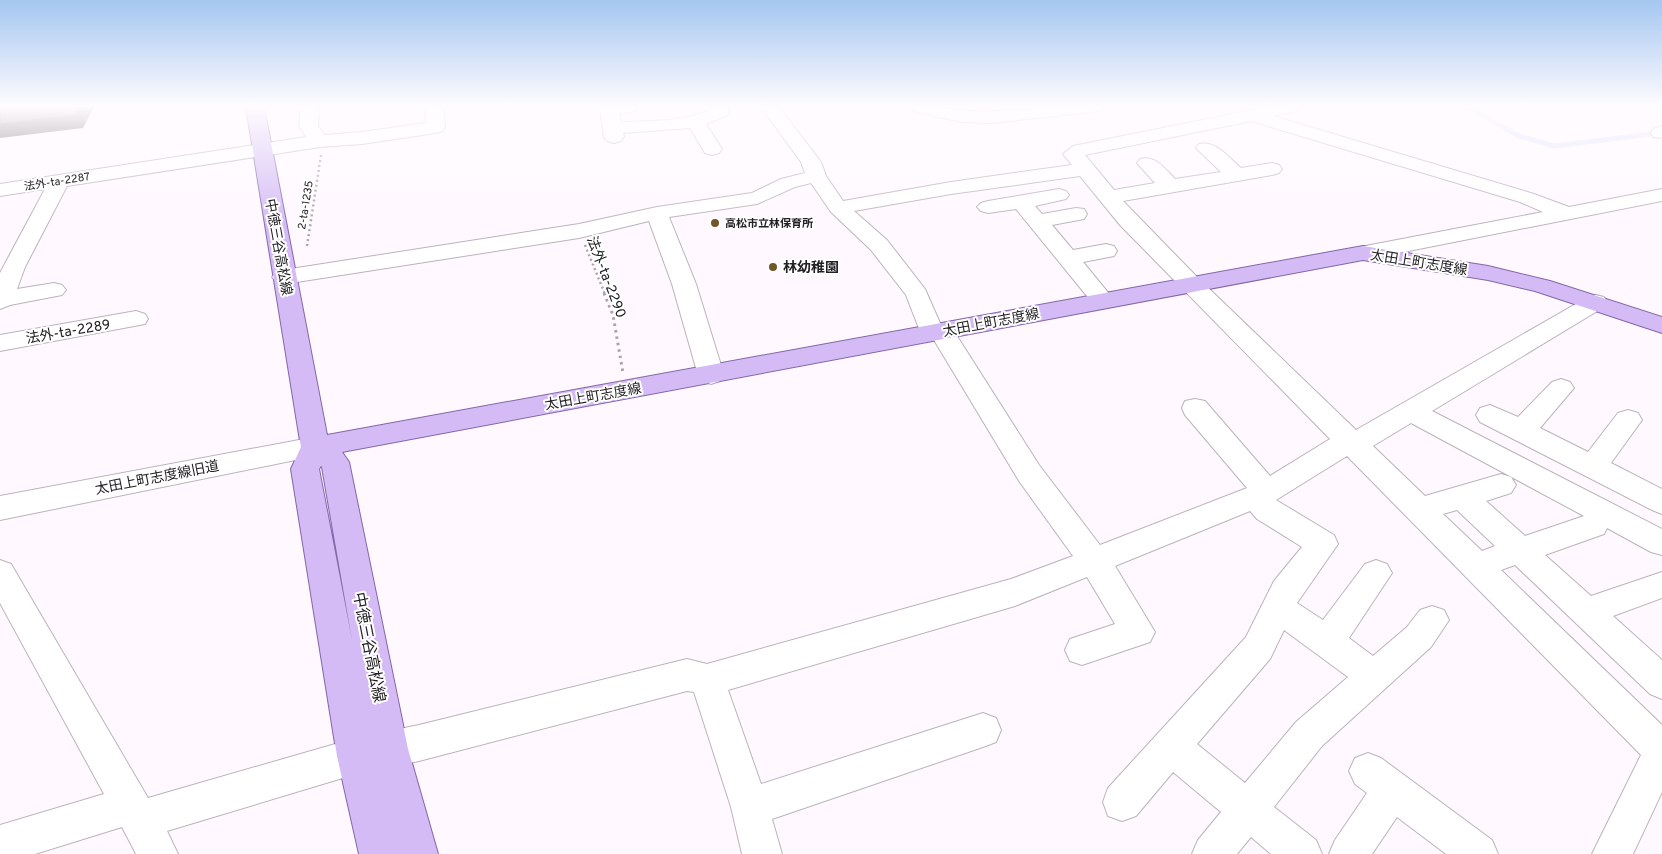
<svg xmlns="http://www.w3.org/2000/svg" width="1662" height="854" font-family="Overpass,'Noto Sans JP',sans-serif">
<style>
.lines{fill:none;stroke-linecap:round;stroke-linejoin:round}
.stream{stroke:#dee1fd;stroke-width:5}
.minor-casing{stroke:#bbb3bb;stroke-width:2}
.major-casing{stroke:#8467a7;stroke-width:2}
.path-far1{stroke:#a9a4a9;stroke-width:2.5;stroke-dasharray:2 3;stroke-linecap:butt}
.path{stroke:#a9a4a9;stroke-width:3;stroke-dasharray:2.5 4;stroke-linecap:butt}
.minor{fill:#fff;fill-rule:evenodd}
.major{fill:#d4bbf5;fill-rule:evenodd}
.shaded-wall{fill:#635d60}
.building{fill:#8e8589;stroke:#635d60}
.poi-dot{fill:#725528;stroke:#fff;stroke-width:2}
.labels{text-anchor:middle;stroke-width:4;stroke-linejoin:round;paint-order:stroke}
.far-street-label{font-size:11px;fill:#242124;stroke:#fff}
.far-poi-label{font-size:11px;font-weight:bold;fill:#242124;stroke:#fff;text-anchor:start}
.street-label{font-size:14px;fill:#242124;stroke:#fff}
.poi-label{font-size:14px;font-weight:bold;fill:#242124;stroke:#fff;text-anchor:start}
.near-street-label{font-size:16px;fill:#242124;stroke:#fff}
</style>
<rect width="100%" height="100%" fill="#fff9ff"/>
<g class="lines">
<!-- stream -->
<path class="stream" d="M 1469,107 L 1519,136 L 1554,146 L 1651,134"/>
<!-- minor casing -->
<g class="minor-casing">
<g id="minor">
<path d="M 301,107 L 319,107 L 318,126 L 325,135 L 362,132 L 426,123 L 425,107 L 443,107 L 445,127 L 443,131 L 436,133 L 362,144 L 320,147 L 67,186 L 25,267 L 17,289 L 54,283 L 62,285 L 66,290 L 62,295 L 10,305 L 0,309 L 0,273 L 45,189 L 0,196 L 0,184 L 306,137 L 299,126 Z"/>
<path d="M 601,107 L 639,107 L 636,111 L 619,114 L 621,122 C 650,121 682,122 710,110 L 708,107 L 726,107 L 729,112 L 726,116 L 706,124 L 722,149 L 719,153 L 712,155 L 705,153 L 690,128 L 623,133 L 624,137 L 621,141 L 614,143 L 607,141 L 604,137 L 600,109 Z"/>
<path d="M 761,107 L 779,107 L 821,162 L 826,176 L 843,201 L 951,182 L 1072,165 L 1063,154 L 1073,146 L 1267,107 L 1299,107 L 1296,111 L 1273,116 L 1534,194 L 1569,207 L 1662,189 L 1662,201 L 1363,260 L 1355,258 L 1352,253 L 1355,248 L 1543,212 L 1520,202 L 1251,121 L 1085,155 L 1114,190 L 1155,183 L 1137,163 L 1140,159 C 1156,155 1165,169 1175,179 L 1221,172 L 1196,148 L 1199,144 C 1216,140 1229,158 1241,168 L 1272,163 L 1279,165 L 1282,169 L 1279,173 L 1272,175 L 1123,201 L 1199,279 L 1356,430 L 1588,297 L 1596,295 L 1604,297 L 1608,302 L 1604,307 L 1432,411 L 1662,529 L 1662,555 L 1651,552 L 1607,528 L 1604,534 L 1545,555 L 1591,596 L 1662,572 L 1662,598 L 1613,616 L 1662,660 L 1662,699 L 1650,694 L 1515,565 L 1501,570 L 1662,725 L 1662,792 L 1633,854 L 1592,854 L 1641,755 L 1347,456 L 1276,500 L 1334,535 L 1338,544 L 1297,603 L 1323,620 L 1365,564 L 1376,560 L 1387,564 L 1392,573 L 1349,638 L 1373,656 L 1407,627 L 1420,610 L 1432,606 L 1444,610 L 1449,620 L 1431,647 L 1322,746 L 1274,807 L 1316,840 L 1322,854 L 1271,854 L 1251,837 L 1237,854 L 1192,854 L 1198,840 L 1221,812 L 1173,772 L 1136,816 L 1122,821 L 1108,816 L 1103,802 L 1108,788 L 1246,637 L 1274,581 L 1302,547 L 1257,519 L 1250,511 L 1115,566 L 1155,632 L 1150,642 L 1082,665 L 1070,661 L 1065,650 L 1070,639 L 1115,624 L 1087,577 L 1015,606 L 728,690 L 761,784 L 983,713 L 996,718 L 1001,730 L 996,742 L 983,747 L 772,819 L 782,854 L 742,854 L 731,807 L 694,692 L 687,691 L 419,761 L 356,774 L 167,831 L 178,854 L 136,854 L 122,827 L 35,854 L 0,854 L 0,825 L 104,794 L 0,603 L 0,560 L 11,564 L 148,798 L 356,738 L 419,725 L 687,659 L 707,664 L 1011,579 L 1073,556 L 1019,481 L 934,340 L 923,339 L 906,295 L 871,250 L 831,212 L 811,183 L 795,187 L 757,204 L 669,217 L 696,284 L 724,375 L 720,381 L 711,384 L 702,381 L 698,375 L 672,284 L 649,221 L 579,238 L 284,284 L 276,282 L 272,277 L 276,272 L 284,270 L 579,224 L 657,207 L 752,193 L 781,179 L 805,173 L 801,162 ZM 1080,176 L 1120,225 L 1330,439 L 1270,476 L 1205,401 L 1195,399 L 1185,401 L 1182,408 L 1185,415 L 1247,488 L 1100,545 L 1039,465 L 950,325 L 940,323 L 925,289 L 887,240 L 854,211 L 951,194 ZM 1411,423 L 1584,516 L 1525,536 L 1486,501 L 1511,493 L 1516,485 L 1511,477 L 1501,474 L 1425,496 L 1373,446 ZM 1457,510 L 1495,546 L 1482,551 L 1443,514 ZM 1284,630 L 1348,677 L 1296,722 L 1245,783 L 1197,744 L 1270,659 Z"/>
<path d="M 912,107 C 939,105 966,113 993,111 C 1029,110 1065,105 1101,107 L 1098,111 L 1092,112 L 992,123 L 962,122 L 915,112 Z"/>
<path d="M 1662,126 L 1662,138 L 1653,137 L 1651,133 L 1653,129 Z"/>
<path d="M 1059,189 L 1066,191 L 1069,195 L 1066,199 L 1035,206 L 1042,214 L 1076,208 L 1084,209 L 1087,214 L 1084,219 L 1052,225 L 1073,250 L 1106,244 L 1114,246 L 1117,251 L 1114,256 L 1083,262 L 1115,301 L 1111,306 L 1103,308 L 1095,306 L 1016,209 L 988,213 L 981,211 L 977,207 L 981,203 L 988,201 Z"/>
<path d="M 136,311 L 145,314 L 148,319 L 145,324 L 0,351 L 0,335 Z"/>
<path d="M 1561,379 L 1570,382 L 1574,388 L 1540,428 L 1588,452 L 1618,413 L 1628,410 L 1638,413 L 1642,420 L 1611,463 L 1662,489 L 1662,514 L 1652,510 L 1480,422 L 1476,415 L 1480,408 L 1490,405 L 1518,417 L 1552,382 Z"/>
<path d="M 315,437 L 325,440 L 329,447 L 325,454 L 0,520 L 0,496 Z"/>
<path d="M 1368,753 L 1381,758 L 1492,840 L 1498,854 L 1446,854 L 1397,817 L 1372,854 L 1329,854 L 1335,840 L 1367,793 L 1355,784 L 1349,771 L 1355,758 Z"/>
</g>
</g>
<!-- major casing -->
<g class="major-casing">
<path id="major" d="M 246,107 L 264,107 L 327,435 L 1363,246 L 1488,266 L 1550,281 L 1662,317 L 1662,333 L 1535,291 L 1488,280 L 1363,260 L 342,452 L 349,462 L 408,749 L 438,854 L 359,854 L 337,756 L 291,469 L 301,447 ZM 321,466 L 322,467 L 352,640 L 319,469 Z"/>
</g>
<!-- path-far1 -->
<g class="path-far1">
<path d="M 585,245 L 605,294"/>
<path d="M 307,246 L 321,155"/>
</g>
<!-- path -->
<path class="path" d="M 604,293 L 613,315 L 623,373"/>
<!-- minor -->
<use href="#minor" class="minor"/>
<!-- major -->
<use href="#major" class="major"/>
</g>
<!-- shaded-wall -->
<path class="shaded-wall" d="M 80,107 L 94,107 L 83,128 L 0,138 L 0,124 Z"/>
<!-- building -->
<path class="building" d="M 0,107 L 80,107 L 75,115 L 0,124 Z"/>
<!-- sky -->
<linearGradient id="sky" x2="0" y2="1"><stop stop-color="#a4c6f0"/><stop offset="0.47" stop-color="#fffcff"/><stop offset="1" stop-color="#fffcff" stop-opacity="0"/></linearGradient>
<rect width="1662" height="226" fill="url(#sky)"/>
<!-- markers -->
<g class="poi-dot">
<circle cx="715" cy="223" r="5"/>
<circle cx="773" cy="267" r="5"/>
</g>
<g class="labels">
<!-- far-street labels -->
<g class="far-street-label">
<text transform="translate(57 181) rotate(-9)" y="4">法外-ta-2287</text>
<text transform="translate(305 205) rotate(-81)" y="4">2-ta-1235</text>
</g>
<!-- far-poi labels -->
<g class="far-poi-label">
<text x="725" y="227">高松市立林保育所</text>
</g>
<!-- street labels -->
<g class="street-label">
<text transform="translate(279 247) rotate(80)" y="5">中徳三谷高松線</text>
<text transform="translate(1419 262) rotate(9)" y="5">太田上町志度線</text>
<text transform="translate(607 277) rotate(69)" y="5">法外-ta-2290</text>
<text transform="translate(991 322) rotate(-11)" y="5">太田上町志度線</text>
<text transform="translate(68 331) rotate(-10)" y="5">法外-ta-2289</text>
<text transform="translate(593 396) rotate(-10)" y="5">太田上町志度線</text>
<text transform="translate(157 477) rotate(-11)" y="5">太田上町志度線旧道</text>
</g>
<!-- poi labels -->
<g class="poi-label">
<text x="783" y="272">林幼稚園</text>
</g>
<!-- near-street labels -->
<g class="near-street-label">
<text transform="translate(370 647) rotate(79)" y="6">中徳三谷高松線</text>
</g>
</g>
</svg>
